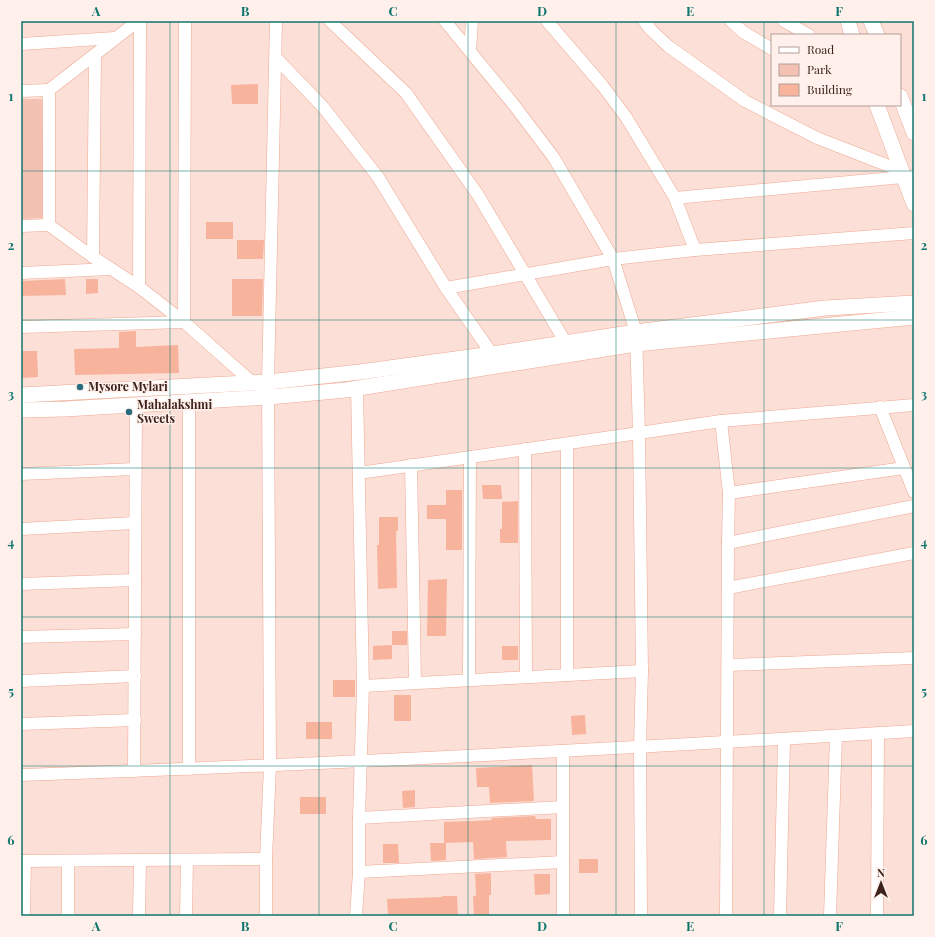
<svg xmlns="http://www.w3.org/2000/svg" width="935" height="937" font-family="'Playfair Display',serif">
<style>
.green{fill:#f4c2b3}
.building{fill:#f8b39d}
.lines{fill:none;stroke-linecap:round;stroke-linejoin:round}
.minor-casing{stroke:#eda993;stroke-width:13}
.tertiary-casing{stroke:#eda993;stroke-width:16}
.minor{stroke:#fff;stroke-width:12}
.tertiary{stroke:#fff;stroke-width:15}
.grid{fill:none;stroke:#0f766e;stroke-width:1;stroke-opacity:0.55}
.poi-dot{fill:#296c7d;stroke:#fff0eb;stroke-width:1.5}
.labels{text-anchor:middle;stroke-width:3;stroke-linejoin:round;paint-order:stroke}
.poi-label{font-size:12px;font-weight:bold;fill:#3d231b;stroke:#fff0eb;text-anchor:start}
.neatline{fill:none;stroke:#0f766e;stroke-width:1.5}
.grid-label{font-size:13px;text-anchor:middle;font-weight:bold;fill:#0f766e}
</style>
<rect width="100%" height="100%" fill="#fcdfd6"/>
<!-- green -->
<path class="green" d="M 21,99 L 42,99 L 44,218 L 21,219 Z"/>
<!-- building -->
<g class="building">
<path d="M 258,84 L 258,104 L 232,104 L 231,85 Z"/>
<rect x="206" y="222" width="27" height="17"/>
<path d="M 237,240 L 264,240 L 263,259 L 237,259 Z"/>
<path d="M 65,279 L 66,295 L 21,296 L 21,281 Z"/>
<path d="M 86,279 L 98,279 L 98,293 L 86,294 Z"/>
<path d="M 232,279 L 263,279 L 262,316 L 232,316 Z"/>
<path d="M 136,331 L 136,347 L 178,345 L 179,373 L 75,375 L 74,349 L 119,348 L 119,332 Z"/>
<path d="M 21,351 L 37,351 L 38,377 L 21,378 Z"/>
<path d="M 482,485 L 501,485 L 502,499 L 483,499 Z"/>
<path d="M 446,490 L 462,490 L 462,550 L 446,550 L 446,519 L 427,519 L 427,505 L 446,505 Z"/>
<path d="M 518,501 L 518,543 L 500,543 L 500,529 L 502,529 L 502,502 Z"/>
<path d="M 379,517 L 398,517 L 398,531 L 396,531 L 397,588 L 378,589 L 377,545 L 379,545 Z"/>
<path d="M 447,579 L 446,636 L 427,636 L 428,580 Z"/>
<rect x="392" y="631" width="15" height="14"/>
<path d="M 392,645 L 392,659 L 373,660 L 373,646 Z"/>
<rect x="502" y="646" width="16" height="14"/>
<rect x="333" y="680" width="22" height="17"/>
<rect x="394" y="695" width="17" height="26"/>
<path d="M 585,715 L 586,734 L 572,735 L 571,716 Z"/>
<rect x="306" y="722" width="26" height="17"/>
<path d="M 532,765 L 534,801 L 490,803 L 489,787 L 477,787 L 476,768 Z"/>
<path d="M 415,790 L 415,807 L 403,808 L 402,791 Z"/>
<rect x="300" y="797" width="26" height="17"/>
<path d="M 535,816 L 536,819 L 551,819 L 551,840 L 506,841 L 507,857 L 474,859 L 473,842 L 444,843 L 444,822 L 474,821 L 492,820 L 491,818 Z"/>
<path d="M 430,843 L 446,843 L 446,860 L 431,861 Z"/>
<path d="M 383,844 L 398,844 L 399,863 L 383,863 Z"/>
<rect x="579" y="859" width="19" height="14"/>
<path d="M 491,873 L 491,895 L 489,895 L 489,916 L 474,916 L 473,896 L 476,896 L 475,874 Z"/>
<path d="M 534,874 L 550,874 L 550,894 L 535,895 Z"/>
<path d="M 442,896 L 457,896 L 458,916 L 388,916 L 387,899 L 442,897 Z"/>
</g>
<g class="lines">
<!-- minor casing -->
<g class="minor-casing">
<g id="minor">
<path d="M 330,21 L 406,93 L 478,195 L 566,343"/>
<path d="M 445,21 L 514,105 L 554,158 L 613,259 L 636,332 L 639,433 L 721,421 L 914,405"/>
<path d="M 547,21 L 602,85 L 626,117 L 675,198 L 695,250"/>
<path d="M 644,21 L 651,30 L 668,46 L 745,101 L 817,138 L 902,171"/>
<path d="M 731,21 L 743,32 L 772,49"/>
<path d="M 784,21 L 809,35"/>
<path d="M 21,44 L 115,38"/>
<path d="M 470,51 L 472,21"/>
<path d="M 276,58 L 323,107 L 378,177 L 446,288 L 492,354"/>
<path d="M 49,90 L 138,21"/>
<path d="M 21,91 L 49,90 L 49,225 L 21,226"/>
<path d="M 675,198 L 914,176"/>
<path d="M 49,225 L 93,257 L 139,287 L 184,322 L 253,383"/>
<path d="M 93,257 L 95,55"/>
<path d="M 21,273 L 111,269"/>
<path d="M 139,287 L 140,21"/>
<path d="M 446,288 L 613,259 L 695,250 L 914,233"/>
<path d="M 21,327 L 184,322 L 185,21"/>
<path d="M 189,402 L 189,769"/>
<path d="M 880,407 L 914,492"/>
<path d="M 721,421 L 729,493 L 728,543 L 914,506"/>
<path d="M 525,449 L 526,677"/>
<path d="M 411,465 L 415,682"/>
<path d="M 359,473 L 639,433 L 642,671 L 640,747 L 641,916"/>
<path d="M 21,474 L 135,469"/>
<path d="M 729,493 L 904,468"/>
<path d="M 21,529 L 135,523"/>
<path d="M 21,584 L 135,580"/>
<path d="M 728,588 L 914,553"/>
<path d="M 21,637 L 135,634"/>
<path d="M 728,665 L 914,658"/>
<path d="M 567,675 L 567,444"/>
<path d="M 469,679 L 470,457"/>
<path d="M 21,681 L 135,676"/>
<path d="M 363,686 L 642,671"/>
<path d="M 21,724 L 135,720"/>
<path d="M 563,751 L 563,916"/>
<path d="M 134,771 L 136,405"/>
<path d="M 21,775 C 319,765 616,749 914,731"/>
<path d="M 359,818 L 563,807"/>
<path d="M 21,861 L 266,859"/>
<path d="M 359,872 L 563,862"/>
<path d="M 24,916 L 25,861"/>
<path d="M 68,916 L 68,861"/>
<path d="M 139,916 L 140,861"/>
<path d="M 186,916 L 187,860"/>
<path d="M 266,916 L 266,859 L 270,765 L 268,382 L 276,21"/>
<path d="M 356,916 L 359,872 L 359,818 L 363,686 L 357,388"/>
<path d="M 726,916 L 728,543"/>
<path d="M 780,916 L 784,739"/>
<path d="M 830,916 L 836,736"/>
<path d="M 877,916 L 878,733"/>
</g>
</g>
<!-- tertiary casing -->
<g class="tertiary-casing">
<g id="tertiary">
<path d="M 848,21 L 852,35"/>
<path d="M 871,21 L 877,35"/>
<path d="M 900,96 L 914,133"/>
<path d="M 877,105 L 914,204"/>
<path d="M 21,395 L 268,382 L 360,372 L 492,354 L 636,332 L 825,308 L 914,303"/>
<path d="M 21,410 L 65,409 L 269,397 L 346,390 L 636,344 L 914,317"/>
</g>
</g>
<!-- minor -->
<use href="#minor" class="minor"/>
<!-- tertiary -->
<use href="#tertiary" class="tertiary"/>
</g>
<!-- grid -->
<path class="grid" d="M 170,21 L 170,916M 319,21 L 319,916M 468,21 L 468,916M 616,21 L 616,916M 764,21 L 764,916M 21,171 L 914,171M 21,320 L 914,320M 21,468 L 914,468M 21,617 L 914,617M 21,766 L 914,766"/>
<!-- markers -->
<g class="poi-dot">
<circle cx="80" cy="387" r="4"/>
<circle cx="129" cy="412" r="4"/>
</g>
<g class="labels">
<!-- poi labels -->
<g class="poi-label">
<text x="88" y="391">Mysore Mylari</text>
<text x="137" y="409">Mahalakshmi<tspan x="137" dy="14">Sweets</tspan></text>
</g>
</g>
<!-- border -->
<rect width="935" height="937" fill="none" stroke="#fff0eb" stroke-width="44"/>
<!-- legend -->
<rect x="771" y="34" width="130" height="72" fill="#fff0eb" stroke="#b19e98"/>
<rect x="779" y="47" width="20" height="6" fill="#ffffff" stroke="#b19e98"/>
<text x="807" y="54" font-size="12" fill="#3d231b">Road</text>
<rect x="779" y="64" width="20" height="12" fill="#f4c2b3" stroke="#b19e98"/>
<text x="807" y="74" font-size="12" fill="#3d231b">Park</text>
<rect x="779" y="84" width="20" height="12" fill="#f8b39d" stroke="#b19e98"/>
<text x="807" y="94" font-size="12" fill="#3d231b">Building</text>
<!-- north arrow -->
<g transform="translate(881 883)" stroke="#fff0eb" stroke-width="3" paint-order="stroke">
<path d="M0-3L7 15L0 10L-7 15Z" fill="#3d231b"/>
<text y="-6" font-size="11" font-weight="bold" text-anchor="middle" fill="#3d231b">N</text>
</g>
<rect x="22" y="22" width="891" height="893" class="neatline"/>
<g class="grid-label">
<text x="96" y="16">A</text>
<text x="245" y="16">B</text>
<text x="393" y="16">C</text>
<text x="542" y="16">D</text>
<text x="690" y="16">E</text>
<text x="839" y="16">F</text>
<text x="11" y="101">1</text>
<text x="924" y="101">1</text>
<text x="11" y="250">2</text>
<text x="924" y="250">2</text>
<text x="11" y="399">3</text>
<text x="924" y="399">3</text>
<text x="11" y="547">4</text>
<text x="924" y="547">4</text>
<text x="11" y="696">5</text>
<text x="924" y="696">5</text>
<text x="11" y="845">6</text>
<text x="924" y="845">6</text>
<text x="96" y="931">A</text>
<text x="245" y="931">B</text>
<text x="393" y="931">C</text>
<text x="542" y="931">D</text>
<text x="690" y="931">E</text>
<text x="839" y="931">F</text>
</g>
</svg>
